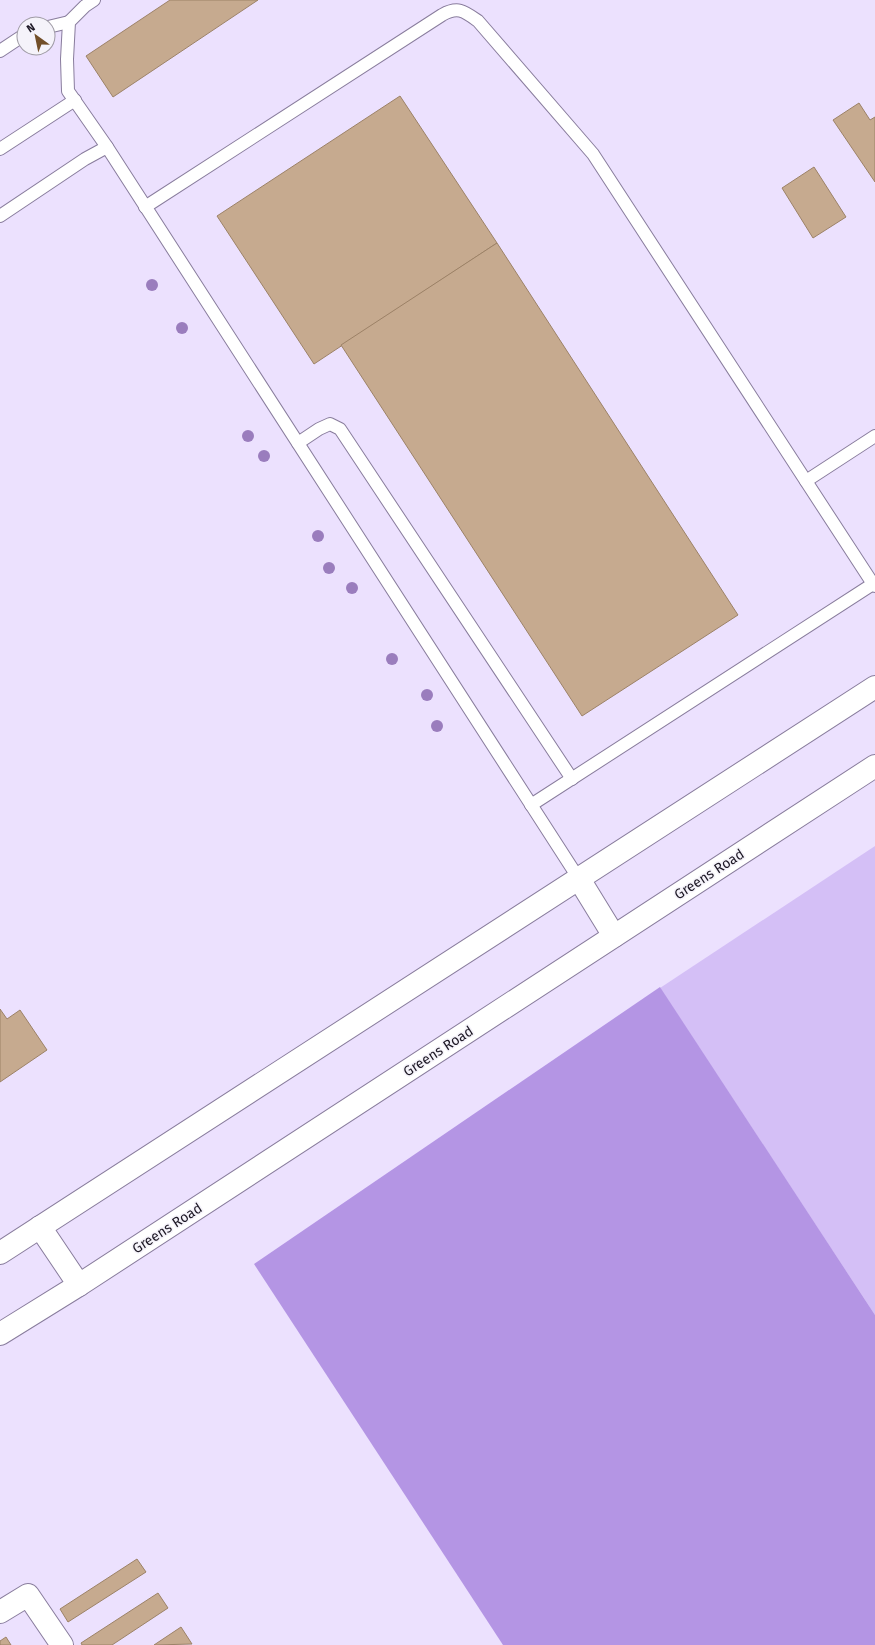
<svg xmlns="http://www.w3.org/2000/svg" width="875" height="1645" font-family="'Fira Sans',sans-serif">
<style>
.green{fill:#d4bff6}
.forest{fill:#b495e4}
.building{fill:#c6aa8f;stroke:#9c8267}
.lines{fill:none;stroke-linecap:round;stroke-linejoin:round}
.lane-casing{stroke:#897d9d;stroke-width:14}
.street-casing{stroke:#897d9d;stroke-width:24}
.secondary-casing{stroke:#897d9d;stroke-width:24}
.lane{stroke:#fff;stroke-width:12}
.street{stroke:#fff;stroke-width:22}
.secondary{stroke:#fff;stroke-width:22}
.tree{fill:#9a7dbd}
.labels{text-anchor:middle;stroke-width:3;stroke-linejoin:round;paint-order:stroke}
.street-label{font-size:14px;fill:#1d1825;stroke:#f5f3fa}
</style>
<rect width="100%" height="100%" fill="#ece1fe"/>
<!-- green -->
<path class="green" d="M 875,846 L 875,1315 L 660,988 Z"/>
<!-- forest -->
<path class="forest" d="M 660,987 L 875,1315 L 875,1645 L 503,1645 L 254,1264 Z"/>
<!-- building -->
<g class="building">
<path d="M 170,0 L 258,0 L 113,97 L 86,56 Z"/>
<path d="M 400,96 L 497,243 L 314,364 L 217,216 Z"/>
<path d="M 859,103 L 870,120 L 875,117 L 875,182 L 833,120 Z"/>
<path d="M 814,167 L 846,217 L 813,238 L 782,188 Z"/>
<path d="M 497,243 L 738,615 L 582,716 L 341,345 Z"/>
<path d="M 0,1009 L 7,1019 L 20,1010 L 47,1050 L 0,1082 Z"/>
<path d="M 137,1559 L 146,1572 L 68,1622 L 60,1609 Z"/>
<path d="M 158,1593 L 168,1608 L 112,1645 L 82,1645 L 81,1643 Z"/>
<path d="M 181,1627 L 192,1644 L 154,1645 Z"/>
<path d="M 6,1637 L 11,1645 L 0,1645 L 0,1641 Z"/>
</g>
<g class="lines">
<!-- lane casing -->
<g class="lane-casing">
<g id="lane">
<path d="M 94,0 L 85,6 L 69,22 L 67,59 L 68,91 L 107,147 L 579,879"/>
<path d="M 48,27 L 69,22"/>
<path d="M 0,51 L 24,35"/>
<path d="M 0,149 L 75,100"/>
<path d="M 145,207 L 442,15 C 458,6 464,11 478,21 L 593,154 L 873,584"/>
<path d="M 0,216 L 85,159 L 107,147"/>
<path d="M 298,443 L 319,429 L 330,424 L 340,429 L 572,779"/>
<path d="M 806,481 L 875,436"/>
<path d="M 531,805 L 873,584 L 875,586"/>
</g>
</g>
<!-- street casing -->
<g class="street-casing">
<path id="street" d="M 0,1612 L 28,1595 L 62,1645"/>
</g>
<!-- secondary casing -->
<g class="secondary-casing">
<g id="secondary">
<path d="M 579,879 L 614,936"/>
<path d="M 40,1227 L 79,1285"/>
<path d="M 0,1253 L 875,687"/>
<path d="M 0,1334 L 79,1285 L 875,766"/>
</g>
</g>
<!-- lane -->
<use href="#lane" class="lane"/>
<!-- street -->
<use href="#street" class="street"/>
<!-- secondary -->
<use href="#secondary" class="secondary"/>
</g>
<!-- trees -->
<g class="tree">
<circle cx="152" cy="285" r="6"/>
<circle cx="182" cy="328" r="6"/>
<circle cx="248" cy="436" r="6"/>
<circle cx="264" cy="456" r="6"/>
<circle cx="318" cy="536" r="6"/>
<circle cx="329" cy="568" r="6"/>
<circle cx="352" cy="588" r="6"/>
<circle cx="392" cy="659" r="6"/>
<circle cx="427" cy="695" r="6"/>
<circle cx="437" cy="726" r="6"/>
</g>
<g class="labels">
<!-- street labels -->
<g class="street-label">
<text transform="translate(709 874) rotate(-33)" y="5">Greens Road</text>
<text transform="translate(438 1051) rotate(-33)" y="5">Greens Road</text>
<text transform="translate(167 1228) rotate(-33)" y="5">Greens Road</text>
</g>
</g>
<!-- north arrow -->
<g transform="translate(36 36) rotate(327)"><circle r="19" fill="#f5f3fa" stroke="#9f9ba5"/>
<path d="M0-3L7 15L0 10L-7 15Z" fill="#724f28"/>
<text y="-6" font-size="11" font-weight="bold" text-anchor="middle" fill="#1d1825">N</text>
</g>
</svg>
